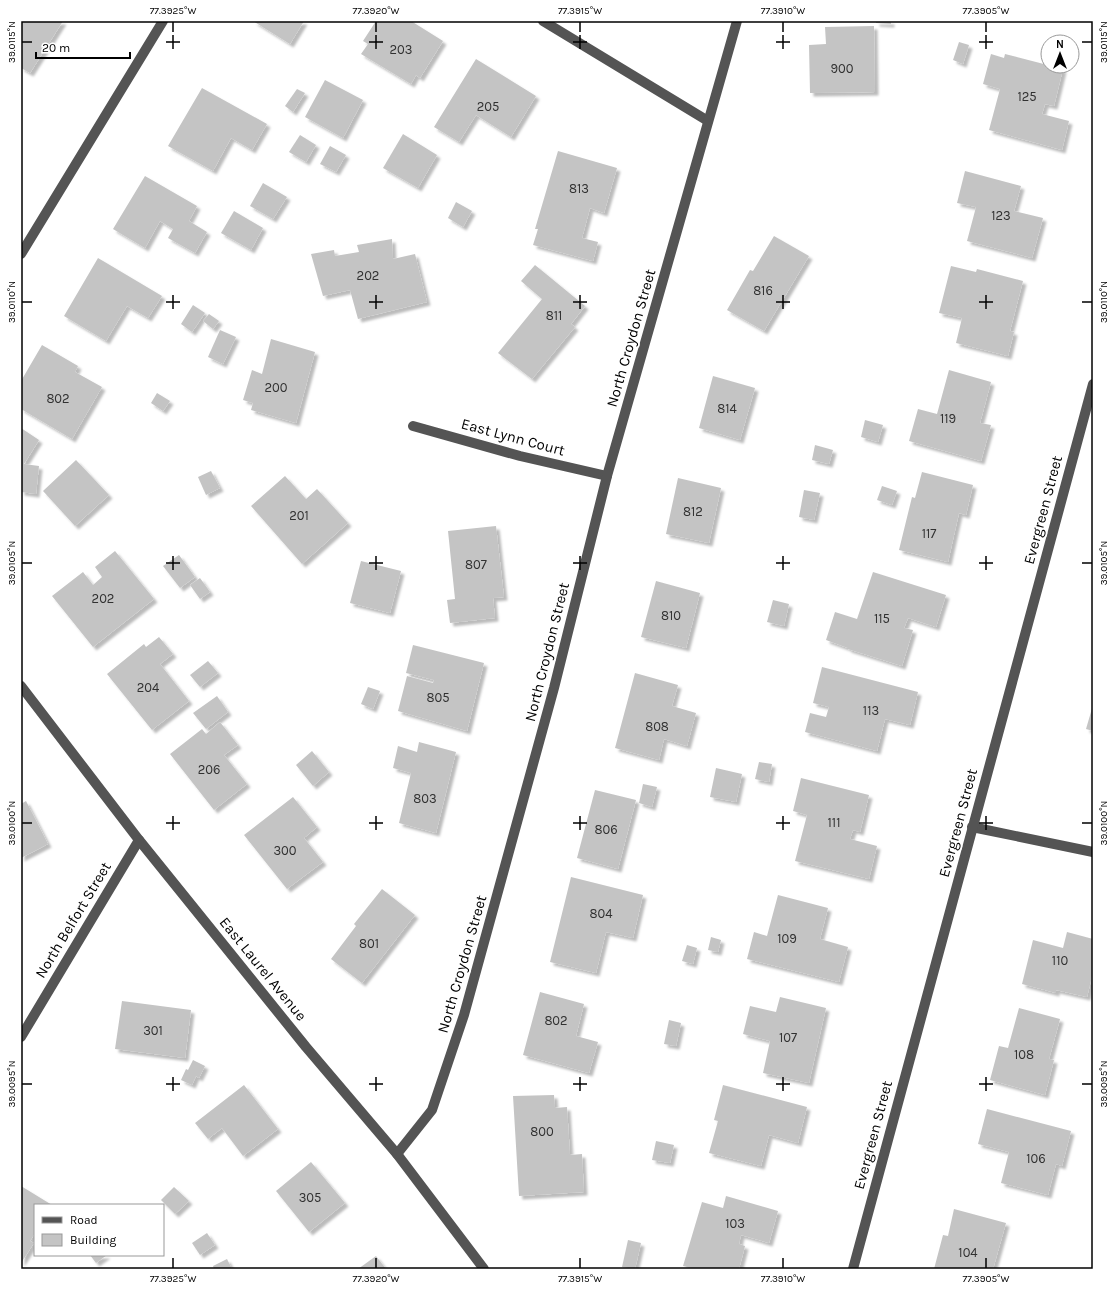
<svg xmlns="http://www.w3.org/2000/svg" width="1114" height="1290" font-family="Karla,sans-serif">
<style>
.building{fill:#c4c4c4;filter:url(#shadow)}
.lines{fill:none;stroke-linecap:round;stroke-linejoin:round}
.minor{stroke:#545454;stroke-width:10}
.ticks{fill:none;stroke:#000;stroke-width:1.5}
.labels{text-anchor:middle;stroke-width:3.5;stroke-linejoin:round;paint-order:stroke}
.number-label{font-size:13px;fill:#313131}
.street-label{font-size:15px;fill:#000;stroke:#fff}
.neatline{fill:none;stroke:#000;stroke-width:1.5}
.ticks-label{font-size:10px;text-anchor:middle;fill:#000}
</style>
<defs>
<filter id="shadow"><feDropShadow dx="3.5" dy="3.5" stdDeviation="1" flood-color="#0004"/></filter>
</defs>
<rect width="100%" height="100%" fill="#fff"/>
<!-- building -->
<g class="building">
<path d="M 21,21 L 63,21 L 30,73 L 21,68 Z"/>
<path d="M 253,21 L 304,21 L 290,44 Z"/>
<path d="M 376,21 L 411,21 L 443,41 L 420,78 L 416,75 L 411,84 L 361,54 L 368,44 L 363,41 Z"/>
<path d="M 876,21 L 891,21 L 891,24 L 876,23 Z"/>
<path d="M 874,26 L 875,92 L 810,93 L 809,45 L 826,44 L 825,27 Z"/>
<path d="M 959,42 L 969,45 L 963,64 L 953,60 Z"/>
<path d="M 991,54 L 1004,58 L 1005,54 L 1063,69 L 1054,106 L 1045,104 L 1042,114 L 1069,121 L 1062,150 L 989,130 L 1000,89 L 983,84 Z"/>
<path d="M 476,59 L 536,96 L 511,137 L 476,115 L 459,142 L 434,127 Z"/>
<path d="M 325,80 L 363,100 L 343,138 L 305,117 Z"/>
<path d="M 202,88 L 267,124 L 252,150 L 231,138 L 213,171 L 168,146 Z"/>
<path d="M 297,89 L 305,93 L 293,112 L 285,106 Z"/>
<path d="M 403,134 L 437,155 L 418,188 L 383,168 Z"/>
<path d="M 300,135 L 316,145 L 306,162 L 289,152 Z"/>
<path d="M 330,146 L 346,155 L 336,172 L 320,164 Z"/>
<path d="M 558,151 L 617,168 L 604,213 L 590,208 L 582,238 L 598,242 L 593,261 L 533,245 L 538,229 L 535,229 Z"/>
<path d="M 965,171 L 1021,186 L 1014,211 L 1043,218 L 1032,258 L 967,241 L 976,207 L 957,203 Z"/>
<path d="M 145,176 L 197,206 L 189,221 L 207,232 L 195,253 L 168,238 L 173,229 L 160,221 L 145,248 L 113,229 Z"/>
<path d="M 263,183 L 287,197 L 273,219 L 250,206 Z"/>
<path d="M 456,202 L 472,211 L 463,227 L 448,218 Z"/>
<path d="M 234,211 L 263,228 L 251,250 L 221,233 Z"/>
<path d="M 774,236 L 809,256 L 764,331 L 727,310 L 750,270 L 753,271 Z"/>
<path d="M 392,239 L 393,259 L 415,254 L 427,302 L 358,319 L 350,290 L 323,296 L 311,254 L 334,250 L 335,256 L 359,252 L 357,245 Z"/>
<path d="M 98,258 L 162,296 L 148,318 L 127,306 L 106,341 L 64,316 Z"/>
<path d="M 535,265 L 585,306 L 571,324 L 575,327 L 532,379 L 498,353 L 542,299 L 521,281 Z"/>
<path d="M 951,266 L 976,272 L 977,269 L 1023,281 L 1010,331 L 1014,332 L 1008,356 L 956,343 L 962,318 L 939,313 Z"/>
<path d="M 193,305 L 205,313 L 192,332 L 181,324 Z"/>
<path d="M 209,314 L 219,321 L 213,329 L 203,321 Z"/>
<path d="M 220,330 L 236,337 L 223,364 L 208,357 Z"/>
<path d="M 271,339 L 315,352 L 296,423 L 251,410 L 253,403 L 243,400 L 252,370 L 262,374 Z"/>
<path d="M 42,345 L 78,366 L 75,372 L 102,387 L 72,439 L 21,409 L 21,381 Z"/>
<path d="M 949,370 L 991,382 L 980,423 L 991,425 L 981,461 L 909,441 L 918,409 L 937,414 Z"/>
<path d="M 713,376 L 755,388 L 740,440 L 699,428 Z"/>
<path d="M 157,393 L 170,401 L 163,411 L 151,403 Z"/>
<path d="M 865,420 L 883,425 L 878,442 L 861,437 Z"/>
<path d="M 21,428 L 39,440 L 24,464 L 39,466 L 36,494 L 21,492 Z"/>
<path d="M 815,445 L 833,450 L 829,464 L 812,460 Z"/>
<path d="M 76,460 L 109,495 L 75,526 L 43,491 Z"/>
<path d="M 211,471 L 220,488 L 206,495 L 198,477 Z"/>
<path d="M 922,472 L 973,485 L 966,515 L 959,513 L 948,562 L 899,550 L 912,497 L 915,498 Z"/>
<path d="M 285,476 L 306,499 L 317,489 L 348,523 L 302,564 L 251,506 Z"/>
<path d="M 678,478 L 721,488 L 709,543 L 666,534 Z"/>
<path d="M 882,486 L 897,491 L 892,505 L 877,500 Z"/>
<path d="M 804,490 L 820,493 L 814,520 L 799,517 Z"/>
<path d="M 496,526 L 504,597 L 493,598 L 495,618 L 450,623 L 447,600 L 455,599 L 448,531 Z"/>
<path d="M 115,551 L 154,599 L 93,647 L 52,596 L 83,572 L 93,585 L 102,577 L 95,567 Z"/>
<path d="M 179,555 L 195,577 L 180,588 L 163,566 Z"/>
<path d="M 361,561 L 401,571 L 390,613 L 350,603 Z"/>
<path d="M 873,572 L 946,595 L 936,627 L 908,618 L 904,628 L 913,630 L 902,666 L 848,649 L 848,648 L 826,640 L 835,612 L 857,619 Z"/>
<path d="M 200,578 L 210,592 L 200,599 L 190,585 Z"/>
<path d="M 656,581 L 700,593 L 686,648 L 641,637 Z"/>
<path d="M 773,600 L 789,604 L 784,626 L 767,622 Z"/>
<path d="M 159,637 L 173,654 L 160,664 L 189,701 L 152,730 L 107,674 L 144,644 L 146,647 Z"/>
<path d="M 413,645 L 484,663 L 467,731 L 398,711 L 407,676 L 433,683 L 434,680 L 406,673 Z"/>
<path d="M 208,661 L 218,673 L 200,687 L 190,675 Z"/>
<path d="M 822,667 L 918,692 L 910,725 L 885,719 L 877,751 L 805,732 L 810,713 L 826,717 L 829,707 L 813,703 Z"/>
<path d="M 635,673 L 678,685 L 672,706 L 696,713 L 687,746 L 664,739 L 659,760 L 615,748 Z"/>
<path d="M 368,687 L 380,691 L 373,709 L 361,704 Z"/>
<path d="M 217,696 L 228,712 L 206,729 L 193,713 Z"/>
<path d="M 1093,705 L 1093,731 L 1086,729 Z"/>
<path d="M 220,722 L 238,745 L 224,755 L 247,784 L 214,810 L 170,754 L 202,729 L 206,734 Z"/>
<path d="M 419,742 L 456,752 L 436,833 L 399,823 L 411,773 L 393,768 L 398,746 L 417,752 Z"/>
<path d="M 312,751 L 329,772 L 313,786 L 296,765 Z"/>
<path d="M 759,762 L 772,764 L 769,782 L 755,779 Z"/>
<path d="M 716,768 L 742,774 L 736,802 L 710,797 Z"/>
<path d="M 801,778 L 869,795 L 860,832 L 853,830 L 850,839 L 877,846 L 869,879 L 795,861 L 807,815 L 793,811 Z"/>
<path d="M 643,784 L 657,787 L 652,807 L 639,803 Z"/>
<path d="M 595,790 L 636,800 L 618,869 L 577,858 Z"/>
<path d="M 293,797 L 317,827 L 304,838 L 323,862 L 287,889 L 244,835 Z"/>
<path d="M 26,801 L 48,844 L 21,858 L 21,804 Z"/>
<path d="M 571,877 L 643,895 L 633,938 L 606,932 L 596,973 L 550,962 Z"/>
<path d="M 382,889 L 415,915 L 362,983 L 331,959 L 356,926 L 354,924 Z"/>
<path d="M 778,895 L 828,908 L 820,939 L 848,947 L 839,982 L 747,959 L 754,932 L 767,936 Z"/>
<path d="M 1067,932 L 1093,939 L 1093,972 L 1087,997 L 1056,990 L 1056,993 L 1022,984 L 1033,940 L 1063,948 Z"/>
<path d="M 711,937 L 721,940 L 718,952 L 708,950 Z"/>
<path d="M 687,945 L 697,948 L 693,964 L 682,961 Z"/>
<path d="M 540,992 L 584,1004 L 576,1036 L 598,1042 L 589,1073 L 523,1055 Z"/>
<path d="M 780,997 L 826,1008 L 809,1083 L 763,1073 L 770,1041 L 743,1034 L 750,1006 L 776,1012 Z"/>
<path d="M 122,1001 L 191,1010 L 185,1058 L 115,1049 Z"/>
<path d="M 1019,1008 L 1060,1019 L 1049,1059 L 1054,1060 L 1045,1095 L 990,1080 L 999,1046 L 1008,1048 Z"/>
<path d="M 669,1020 L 681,1023 L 676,1046 L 664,1044 Z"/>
<path d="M 193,1060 L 205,1066 L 199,1078 L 196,1076 L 192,1085 L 181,1080 L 186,1069 L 188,1070 Z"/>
<path d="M 244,1085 L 278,1129 L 243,1156 L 222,1128 L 208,1139 L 195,1123 Z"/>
<path d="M 723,1085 L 807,1107 L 798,1143 L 769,1135 L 761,1166 L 709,1153 L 718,1121 L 714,1120 Z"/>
<path d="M 554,1095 L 555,1108 L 567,1107 L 570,1155 L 582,1154 L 584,1192 L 519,1196 L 513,1096 Z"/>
<path d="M 987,1109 L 1071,1131 L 1062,1166 L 1056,1164 L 1048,1195 L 1001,1183 L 1009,1152 L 978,1144 Z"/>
<path d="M 656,1141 L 674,1145 L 670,1163 L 652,1160 Z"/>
<path d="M 311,1162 L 345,1203 L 309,1232 L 276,1191 Z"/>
<path d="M 21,1186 L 52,1205 L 35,1205 L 35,1233 L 30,1241 L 34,1243 L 21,1263 Z"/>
<path d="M 174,1187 L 189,1201 L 175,1214 L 161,1200 Z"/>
<path d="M 726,1196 L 778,1211 L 769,1243 L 741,1235 L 739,1244 L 745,1246 L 739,1269 L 695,1269 L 683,1266 L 702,1202 L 723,1208 Z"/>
<path d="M 954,1209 L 1006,1223 L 993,1269 L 934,1269 L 943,1235 L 948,1236 Z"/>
<path d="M 207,1233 L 215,1245 L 200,1255 L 192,1243 Z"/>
<path d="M 628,1240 L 641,1243 L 635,1269 L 622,1267 Z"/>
<path d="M 90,1255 L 107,1255 L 96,1263 Z"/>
<path d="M 376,1256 L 386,1269 L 358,1269 Z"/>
<path d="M 227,1259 L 232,1269 L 214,1269 L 213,1266 Z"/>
</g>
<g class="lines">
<!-- minor -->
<g class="minor">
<path d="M 543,21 L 708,121"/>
<path d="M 21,254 L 163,21"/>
<path d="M 413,426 L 520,456 L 607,476"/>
<path d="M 21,686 L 139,840 L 306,1047 L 397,1154 L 484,1269"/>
<path d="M 972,827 L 1093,852"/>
<path d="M 21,1037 L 139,840"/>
<path d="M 397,1154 L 432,1110 L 464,1015 L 554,688 L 607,476 L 737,21"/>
<path d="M 853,1269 L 1093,384"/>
</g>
</g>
<!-- ticks -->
<path class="ticks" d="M 173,22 L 173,32M 376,22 L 376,32M 580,22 L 580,32M 783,22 L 783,32M 986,22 L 986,32M 173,35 L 173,49M 376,35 L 376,49M 580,35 L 580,49M 783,35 L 783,49M 986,35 L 986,49M 22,42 L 32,42M 166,42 L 180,42M 369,42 L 383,42M 573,42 L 587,42M 776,42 L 790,42M 979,42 L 993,42M 1082,42 L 1092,42M 173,295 L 173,309M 376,295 L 376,309M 580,295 L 580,309M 783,295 L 783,309M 986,295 L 986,309M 22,302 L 32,302M 166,302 L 180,302M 369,302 L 383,302M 573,302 L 587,302M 776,302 L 790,302M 979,302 L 993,302M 1082,302 L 1092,302M 173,556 L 173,570M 376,556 L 376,570M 580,556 L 580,570M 783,556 L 783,570M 986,556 L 986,570M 22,563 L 32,563M 166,563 L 180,563M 369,563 L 383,563M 573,563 L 587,563M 776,563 L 790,563M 979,563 L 993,563M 1082,563 L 1092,563M 173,816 L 173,830M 376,816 L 376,830M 580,816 L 580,830M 783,816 L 783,830M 986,816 L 986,830M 22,823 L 32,823M 166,823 L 180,823M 369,823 L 383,823M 573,823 L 587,823M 776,823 L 790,823M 979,823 L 993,823M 1082,823 L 1092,823M 173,1077 L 173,1091M 376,1077 L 376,1091M 580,1077 L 580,1091M 783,1077 L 783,1091M 986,1077 L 986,1091M 22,1084 L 32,1084M 166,1084 L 180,1084M 369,1084 L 383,1084M 573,1084 L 587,1084M 776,1084 L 790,1084M 979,1084 L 993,1084M 1082,1084 L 1092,1084M 173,1258 L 173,1268M 376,1258 L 376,1268M 580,1258 L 580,1268M 783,1258 L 783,1268M 986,1258 L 986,1268"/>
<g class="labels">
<!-- number labels -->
<g class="number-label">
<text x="401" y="54">203</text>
<text x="842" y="73">900</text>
<text x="1027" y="101">125</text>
<text x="488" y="111">205</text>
<text x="579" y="193">813</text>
<text x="1001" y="220">123</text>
<text x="368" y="280">202</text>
<text x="763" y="295">816</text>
<text x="554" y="320">811</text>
<text x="276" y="392">200</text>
<text x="58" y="403">802</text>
<text x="727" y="413">814</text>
<text x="948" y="423">119</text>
<text x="693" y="516">812</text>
<text x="299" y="520">201</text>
<text x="929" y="538">117</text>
<text x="476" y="569">807</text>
<text x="103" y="603">202</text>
<text x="671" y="620">810</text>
<text x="882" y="623">115</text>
<text x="148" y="692">204</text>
<text x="438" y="702">805</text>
<text x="871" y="715">113</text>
<text x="657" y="731">808</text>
<text x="209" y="774">206</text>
<text x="425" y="803">803</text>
<text x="834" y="827">111</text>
<text x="606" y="834">806</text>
<text x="285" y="855">300</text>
<text x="601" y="918">804</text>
<text x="787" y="943">109</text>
<text x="369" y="948">801</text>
<text x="1060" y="965">110</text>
<text x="556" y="1025">802</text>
<text x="153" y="1035">301</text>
<text x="788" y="1042">107</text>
<text x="1024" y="1059">108</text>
<text x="542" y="1136">800</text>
<text x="1036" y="1163">106</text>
<text x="310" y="1202">305</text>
<text x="735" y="1228">103</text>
<text x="968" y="1257">104</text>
</g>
<!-- street labels -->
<g class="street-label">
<text transform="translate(631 338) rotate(-74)" y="5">North Croydon Street</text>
<text transform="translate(513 437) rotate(15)" y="5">East Lynn Court</text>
<text transform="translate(1043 510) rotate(-75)" y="5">Evergreen Street</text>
<text transform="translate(547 652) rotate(-76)" y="5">North Croydon Street</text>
<text transform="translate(958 823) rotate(-75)" y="5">Evergreen Street</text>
<text transform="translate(73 920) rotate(-59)" y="5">North Belfort Street</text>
<text transform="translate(462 964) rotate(-74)" y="5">North Croydon Street</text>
<text transform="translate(263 969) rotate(51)" y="5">East Laurel Avenue</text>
<text transform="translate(873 1135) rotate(-75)" y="5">Evergreen Street</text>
</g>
</g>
<!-- border -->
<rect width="1114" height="1290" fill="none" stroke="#ffffff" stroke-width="44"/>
<!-- legend -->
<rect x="34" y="1204" width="130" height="52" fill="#ffffff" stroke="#999999"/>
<rect x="42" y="1217" width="20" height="6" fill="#545454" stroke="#999999"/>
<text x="70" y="1224" font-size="12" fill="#000000">Road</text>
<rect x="42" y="1234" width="20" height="12" fill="#c4c4c4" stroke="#999999"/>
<text x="70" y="1244" font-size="12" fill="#000000">Building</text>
<!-- north arrow -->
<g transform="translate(1060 54)"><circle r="19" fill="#ffffff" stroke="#999999"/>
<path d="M0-3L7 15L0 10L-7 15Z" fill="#000000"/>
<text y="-6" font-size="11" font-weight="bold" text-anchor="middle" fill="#000000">N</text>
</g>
<!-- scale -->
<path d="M36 52v6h94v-6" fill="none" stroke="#000000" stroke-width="2"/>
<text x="42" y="52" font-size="12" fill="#000000" stroke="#ffffff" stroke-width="3" paint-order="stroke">20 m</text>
<rect x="22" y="22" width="1070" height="1246" class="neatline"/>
<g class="ticks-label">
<text x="173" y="14">77.3925°W</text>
<text x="376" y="14">77.3920°W</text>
<text x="580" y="14">77.3915°W</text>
<text x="783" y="14">77.3910°W</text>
<text x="986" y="14">77.3905°W</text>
<text transform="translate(11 42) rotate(-90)" y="4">39.0115°N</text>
<text transform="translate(1103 42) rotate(-90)" y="4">39.0115°N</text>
<text transform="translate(11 302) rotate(-90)" y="4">39.0110°N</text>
<text transform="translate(1103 302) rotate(-90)" y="4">39.0110°N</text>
<text transform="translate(11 563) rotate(-90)" y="4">39.0105°N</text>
<text transform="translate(1103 563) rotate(-90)" y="4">39.0105°N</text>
<text transform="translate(11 823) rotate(-90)" y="4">39.0100°N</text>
<text transform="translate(1103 823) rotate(-90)" y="4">39.0100°N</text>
<text transform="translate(11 1084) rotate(-90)" y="4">39.0095°N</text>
<text transform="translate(1103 1084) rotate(-90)" y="4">39.0095°N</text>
<text x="173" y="1282">77.3925°W</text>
<text x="376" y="1282">77.3920°W</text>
<text x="580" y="1282">77.3915°W</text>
<text x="783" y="1282">77.3910°W</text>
<text x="986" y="1282">77.3905°W</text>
</g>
</svg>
